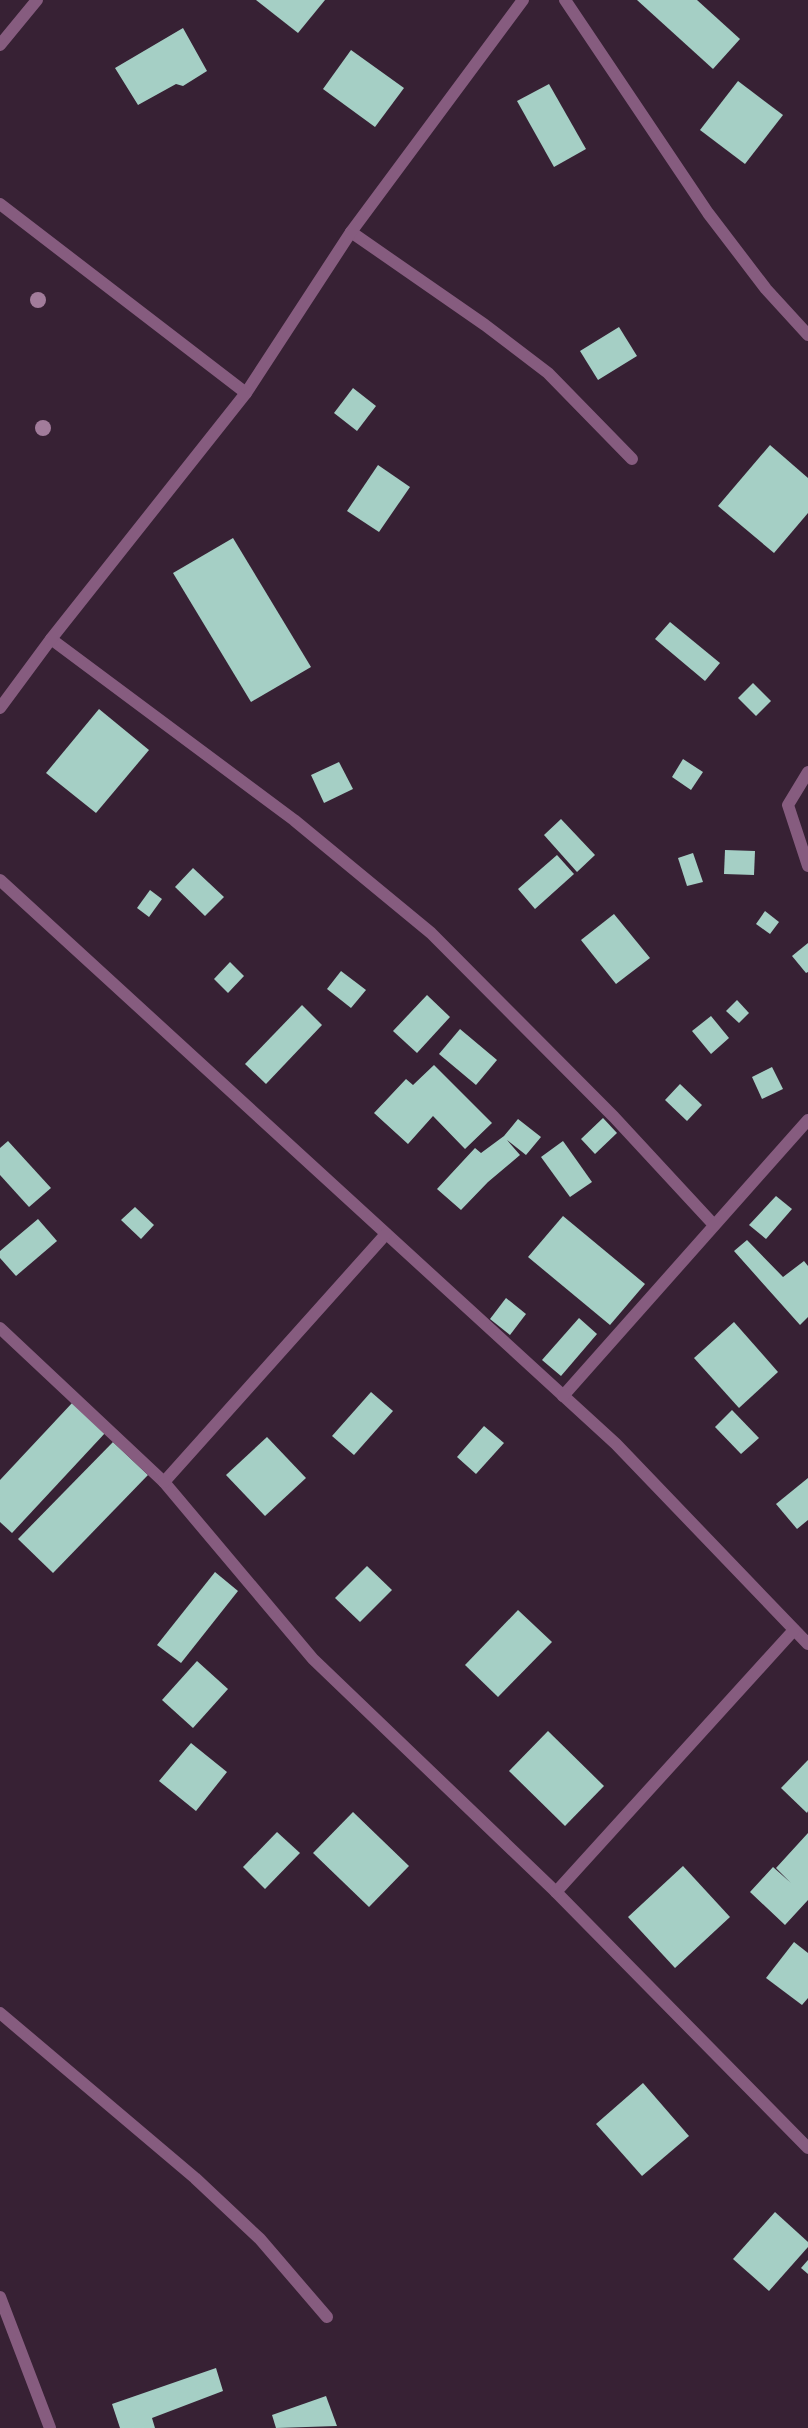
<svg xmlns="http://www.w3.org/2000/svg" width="808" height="2428" font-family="Raleway,sans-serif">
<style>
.building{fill:#a5cfc5}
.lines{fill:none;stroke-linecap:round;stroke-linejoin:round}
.street{stroke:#865c7f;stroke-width:12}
.tree{fill:#a27c9b}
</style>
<rect width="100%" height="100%" fill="#372134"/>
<!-- building -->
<g class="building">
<path d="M 256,0 L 325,0 L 298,33 Z"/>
<path d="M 637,0 L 697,0 L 740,39 L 713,69 Z"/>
<path d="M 183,28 L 207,71 L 183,86 L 176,84 L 138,105 L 115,68 Z"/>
<path d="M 351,50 L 404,88 L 375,127 L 323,89 Z"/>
<path d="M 738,81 L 783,115 L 745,164 L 700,130 Z"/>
<path d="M 549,84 L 586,149 L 554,167 L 517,101 Z"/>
<path d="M 619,327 L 637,356 L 598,380 L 580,351 Z"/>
<path d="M 353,388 L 376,406 L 357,431 L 334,413 Z"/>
<path d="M 770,445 L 808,478 L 808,513 L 774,553 L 718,506 Z"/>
<path d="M 378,465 L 410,487 L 379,532 L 347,511 Z"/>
<path d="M 233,538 L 311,667 L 251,702 L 173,573 Z"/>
<path d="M 670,622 L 720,663 L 705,681 L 655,639 Z"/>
<path d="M 753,683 L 771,701 L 756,716 L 738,698 Z"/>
<path d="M 99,709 L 149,750 L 96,813 L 46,773 Z"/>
<path d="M 683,759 L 703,772 L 691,790 L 672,777 Z"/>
<path d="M 339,762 L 353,789 L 324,803 L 311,775 Z"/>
<path d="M 561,819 L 595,855 L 577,872 L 544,835 Z"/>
<path d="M 725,850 L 755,851 L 754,875 L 724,874 Z"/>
<path d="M 693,853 L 703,882 L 687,886 L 678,858 Z"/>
<path d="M 557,855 L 574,874 L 535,909 L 518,889 Z"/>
<path d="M 193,868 L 224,897 L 205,916 L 175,887 Z"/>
<path d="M 150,890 L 162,899 L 149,917 L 137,908 Z"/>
<path d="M 765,911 L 779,922 L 770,934 L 756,924 Z"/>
<path d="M 614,914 L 650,958 L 616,984 L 581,940 Z"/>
<path d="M 808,943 L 808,972 L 806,973 L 792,956 Z"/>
<path d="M 230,962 L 244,976 L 228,993 L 214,979 Z"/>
<path d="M 341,971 L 366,990 L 351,1008 L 327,989 Z"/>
<path d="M 427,995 L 450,1017 L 417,1053 L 393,1031 Z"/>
<path d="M 737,1000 L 749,1013 L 739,1023 L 726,1011 Z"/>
<path d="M 302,1005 L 322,1025 L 266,1084 L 245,1064 Z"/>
<path d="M 711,1016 L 729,1038 L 711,1054 L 692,1031 Z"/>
<path d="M 460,1029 L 497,1060 L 476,1085 L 439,1054 Z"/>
<path d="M 434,1065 L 492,1123 L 465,1149 L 433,1116 L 408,1144 L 374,1113 L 406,1079 L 413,1085 Z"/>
<path d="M 772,1067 L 783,1089 L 762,1099 L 752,1077 Z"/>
<path d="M 680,1084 L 702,1105 L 687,1121 L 665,1100 Z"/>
<path d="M 603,1118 L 617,1133 L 595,1154 L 581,1139 Z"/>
<path d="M 518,1119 L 541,1137 L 526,1155 L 507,1140 L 520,1155 L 488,1182 L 461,1210 L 437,1189 L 475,1148 L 481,1153 L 504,1136 Z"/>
<path d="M 8,1141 L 51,1188 L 29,1207 L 0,1175 L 0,1148 Z"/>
<path d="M 563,1141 L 592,1182 L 570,1197 L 541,1157 Z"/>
<path d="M 776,1196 L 792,1209 L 766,1239 L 749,1225 Z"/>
<path d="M 135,1207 L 154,1225 L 141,1239 L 121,1220 Z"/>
<path d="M 563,1216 L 645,1284 L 610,1325 L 528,1257 Z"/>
<path d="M 38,1219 L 57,1241 L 16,1276 L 0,1258 L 0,1251 Z"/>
<path d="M 747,1240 L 783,1277 L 804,1261 L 808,1266 L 808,1317 L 800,1325 L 734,1251 Z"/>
<path d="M 506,1298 L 526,1314 L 510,1335 L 490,1319 Z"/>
<path d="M 579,1318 L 597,1334 L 561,1376 L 542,1360 Z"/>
<path d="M 734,1322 L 778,1372 L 739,1408 L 694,1358 Z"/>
<path d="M 371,1392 L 393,1411 L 354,1455 L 332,1436 Z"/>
<path d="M 73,1402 L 106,1432 L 12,1533 L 0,1522 L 0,1480 Z"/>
<path d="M 732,1410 L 759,1438 L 741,1454 L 715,1427 Z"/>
<path d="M 484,1426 L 504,1443 L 476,1474 L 457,1457 Z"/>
<path d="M 267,1437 L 306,1478 L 265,1516 L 226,1475 Z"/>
<path d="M 113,1442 L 148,1475 L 53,1573 L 18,1539 Z"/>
<path d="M 808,1478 L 808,1520 L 797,1529 L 776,1504 Z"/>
<path d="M 367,1566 L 392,1590 L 360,1622 L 335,1598 Z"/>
<path d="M 215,1572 L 238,1591 L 181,1663 L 157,1645 Z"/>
<path d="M 518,1610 L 552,1642 L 498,1697 L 465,1665 Z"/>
<path d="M 197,1661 L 228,1689 L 193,1728 L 162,1700 Z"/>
<path d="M 548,1731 L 604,1786 L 565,1826 L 509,1771 Z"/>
<path d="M 191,1743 L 227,1772 L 196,1811 L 159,1781 Z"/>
<path d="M 808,1760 L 808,1811 L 807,1813 L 781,1788 Z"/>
<path d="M 353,1812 L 409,1866 L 369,1907 L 313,1853 Z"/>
<path d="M 277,1832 L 300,1853 L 265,1889 L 243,1867 Z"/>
<path d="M 808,1833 L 808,1900 L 785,1925 L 750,1892 L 773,1867 L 791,1883 L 776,1868 Z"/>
<path d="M 683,1866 L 730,1917 L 675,1968 L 628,1917 Z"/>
<path d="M 794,1942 L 808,1953 L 808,1998 L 802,2005 L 766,1978 Z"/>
<path d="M 643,2083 L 689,2136 L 642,2176 L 596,2124 Z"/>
<path d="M 775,2212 L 808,2242 L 808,2247 L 769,2291 L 733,2259 Z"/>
<path d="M 808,2260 L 808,2274 L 801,2268 Z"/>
<path d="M 216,2368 L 223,2391 L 152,2418 L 155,2428 L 120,2428 L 112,2404 Z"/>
<path d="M 326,2396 L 337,2426 L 276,2428 L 272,2415 Z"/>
</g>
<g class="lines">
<!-- street -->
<g class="street">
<path d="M 565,0 L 708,213 L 766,289 L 808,335"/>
<path d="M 0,45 L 37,0"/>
<path d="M 0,204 L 246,393"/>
<path d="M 351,232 L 485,325 L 548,373 L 632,459"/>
<path d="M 51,639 L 294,820 L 431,933 L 614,1117 L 714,1225"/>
<path d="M 0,708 L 51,639 L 246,393 L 351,232 L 523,0"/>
<path d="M 808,772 L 788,805 L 808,866"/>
<path d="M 0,880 L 616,1444 L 808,1644"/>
<path d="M 0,1328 L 164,1482 L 313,1659 L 556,1892 L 808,2148"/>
<path d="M 563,1396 L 808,1120"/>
<path d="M 164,1482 L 386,1234"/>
<path d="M 556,1892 L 794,1630"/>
<path d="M 0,2013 L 195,2178 L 260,2239 L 327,2317"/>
<path d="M 0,2297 L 50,2428"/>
</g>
</g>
<!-- trees -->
<g class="tree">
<circle cx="38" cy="300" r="8"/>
<circle cx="43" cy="428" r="8"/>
</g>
</svg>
